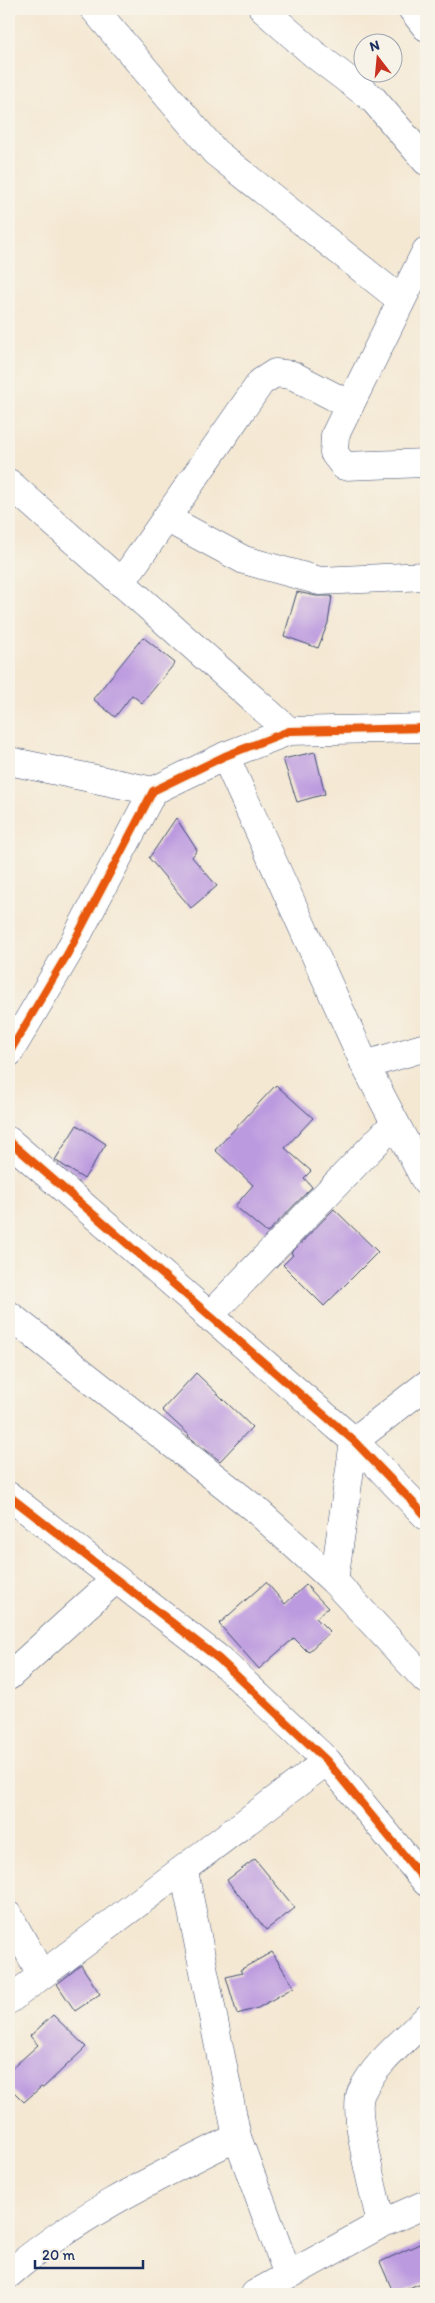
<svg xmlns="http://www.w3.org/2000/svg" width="435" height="2303" font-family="Itim,sans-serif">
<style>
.building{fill:#bc9adf}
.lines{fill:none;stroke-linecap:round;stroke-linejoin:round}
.minor-casing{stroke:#3c4b70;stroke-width:29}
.minor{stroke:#fff;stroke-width:28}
.cycleway-casing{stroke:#f7f3e8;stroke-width:11}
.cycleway{stroke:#e8590c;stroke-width:8}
</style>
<rect width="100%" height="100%" fill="#f7f3e8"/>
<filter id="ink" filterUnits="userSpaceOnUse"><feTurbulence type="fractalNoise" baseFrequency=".02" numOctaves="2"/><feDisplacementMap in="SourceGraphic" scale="10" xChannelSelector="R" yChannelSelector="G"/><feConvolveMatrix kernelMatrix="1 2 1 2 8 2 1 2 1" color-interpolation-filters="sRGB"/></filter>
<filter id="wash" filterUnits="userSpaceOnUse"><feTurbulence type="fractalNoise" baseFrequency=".0096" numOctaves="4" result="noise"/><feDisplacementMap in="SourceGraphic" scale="20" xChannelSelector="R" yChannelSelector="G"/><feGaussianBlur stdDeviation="1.12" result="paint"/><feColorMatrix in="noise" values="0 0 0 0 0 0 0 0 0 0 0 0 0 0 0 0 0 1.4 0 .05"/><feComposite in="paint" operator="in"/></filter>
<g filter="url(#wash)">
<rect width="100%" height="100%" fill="#f4e8d3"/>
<g id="blocks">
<!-- building -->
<g class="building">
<path d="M 297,592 L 316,596 L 332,596 L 328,623 L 318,648 L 284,636 Z"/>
<path d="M 143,637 L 175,663 L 142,703 L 132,695 L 115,717 L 93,699 Z"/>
<path d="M 315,752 L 325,794 L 297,802 L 283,759 Z"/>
<path d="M 176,818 L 197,850 L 192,857 L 217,886 L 191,908 L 149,858 Z"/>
<path d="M 276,1085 L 313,1118 L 285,1148 L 311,1171 L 304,1178 L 312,1187 L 267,1233 L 235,1206 L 253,1185 L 215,1150 Z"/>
<path d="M 77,1125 L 106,1144 L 84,1179 L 55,1160 Z"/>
<path d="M 334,1209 L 378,1252 L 324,1306 L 283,1265 L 293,1255 L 291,1253 Z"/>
<path d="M 196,1373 L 252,1427 L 220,1461 L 188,1436 L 189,1435 L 162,1410 Z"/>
<path d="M 266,1582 L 285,1604 L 306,1585 L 328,1608 L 316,1618 L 330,1632 L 308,1652 L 294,1638 L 259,1669 L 219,1624 Z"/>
<path d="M 255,1859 L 295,1908 L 266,1930 L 227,1880 Z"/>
<path d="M 272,1952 L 294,1987 L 258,2008 L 237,2014 L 226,1977 L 242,1973 L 240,1970 Z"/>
<path d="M 81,1965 L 100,1994 L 75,2011 L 57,1984 Z"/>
<path d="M 53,2015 L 86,2047 L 43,2088 L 41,2087 L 24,2102 L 9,2087 L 9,2071 L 38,2045 L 30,2036 Z"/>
<path d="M 426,2241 L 426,2281 L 394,2294 L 380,2262 Z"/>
</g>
</g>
</g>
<g filter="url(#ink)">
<use href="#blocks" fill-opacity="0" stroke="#3c4b70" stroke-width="1"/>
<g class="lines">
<!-- minor casing -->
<g class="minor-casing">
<g id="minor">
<path d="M 94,9 L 215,152 L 401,300"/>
<path d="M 263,9 L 314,54 L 373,99 L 426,161"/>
<path d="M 412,9 L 426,27"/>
<path d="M 426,251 L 335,435 L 334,453 L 344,466 L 426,463"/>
<path d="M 9,483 L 289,731"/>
<path d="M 166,518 L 244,560 L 320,581 L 426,576"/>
<path d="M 121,583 L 261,382 L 275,373 L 292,375 L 350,405"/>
<path d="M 225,756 L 365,1065 L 426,1182"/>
<path d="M 9,761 L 153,791"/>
<path d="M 9,1053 L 68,953 L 153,791 L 225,756 L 289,731 L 426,728"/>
<path d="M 365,1065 L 426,1047"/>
<path d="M 9,1141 L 354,1441 L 426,1516"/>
<path d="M 9,1315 L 255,1509 L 334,1581 L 426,1680"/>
<path d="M 208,1317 L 395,1123"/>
<path d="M 9,1496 L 219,1659 L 327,1761 L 426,1882"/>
<path d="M 334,1581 L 354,1441 L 426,1385"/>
<path d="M 9,1676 L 116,1579"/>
<path d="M 184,1871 L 237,2137 L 288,2275"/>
<path d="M 9,1916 L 41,1974"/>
<path d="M 9,2000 L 327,1761"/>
<path d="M 381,2224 C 376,2199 352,2114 361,2093 C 374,2064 404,2041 426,2019"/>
<path d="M 9,2274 C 77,2215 157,2177 237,2137"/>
<path d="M 255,2294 L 381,2224 L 426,2204"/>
</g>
</g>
<!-- minor -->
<use href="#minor" class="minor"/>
<!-- cycleway casing -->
<g class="cycleway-casing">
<g id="cycleway">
<path d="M 9,1053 L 68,953 L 153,791 L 225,756 L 289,731 L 426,728"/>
<path d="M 9,1141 L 354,1441 L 426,1516"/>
<path d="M 9,1496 L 219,1659 L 327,1761 L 426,1882"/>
</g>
</g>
<!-- cycleway -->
<use href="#cycleway" class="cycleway"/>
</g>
</g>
<!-- margin -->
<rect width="435" height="2303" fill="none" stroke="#f7f3e8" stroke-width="30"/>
<!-- north arrow -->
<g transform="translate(378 58) rotate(344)"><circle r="24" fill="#f7f3e8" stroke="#9fa5b1"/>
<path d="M0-4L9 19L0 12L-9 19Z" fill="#c8321e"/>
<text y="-8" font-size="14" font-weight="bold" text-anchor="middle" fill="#1b2f5e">N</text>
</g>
<!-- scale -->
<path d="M35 2260v8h108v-8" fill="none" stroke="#1b2f5e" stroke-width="2.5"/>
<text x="42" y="2260" font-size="15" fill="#1b2f5e" stroke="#f7f3e8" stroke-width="4" paint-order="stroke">20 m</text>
</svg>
